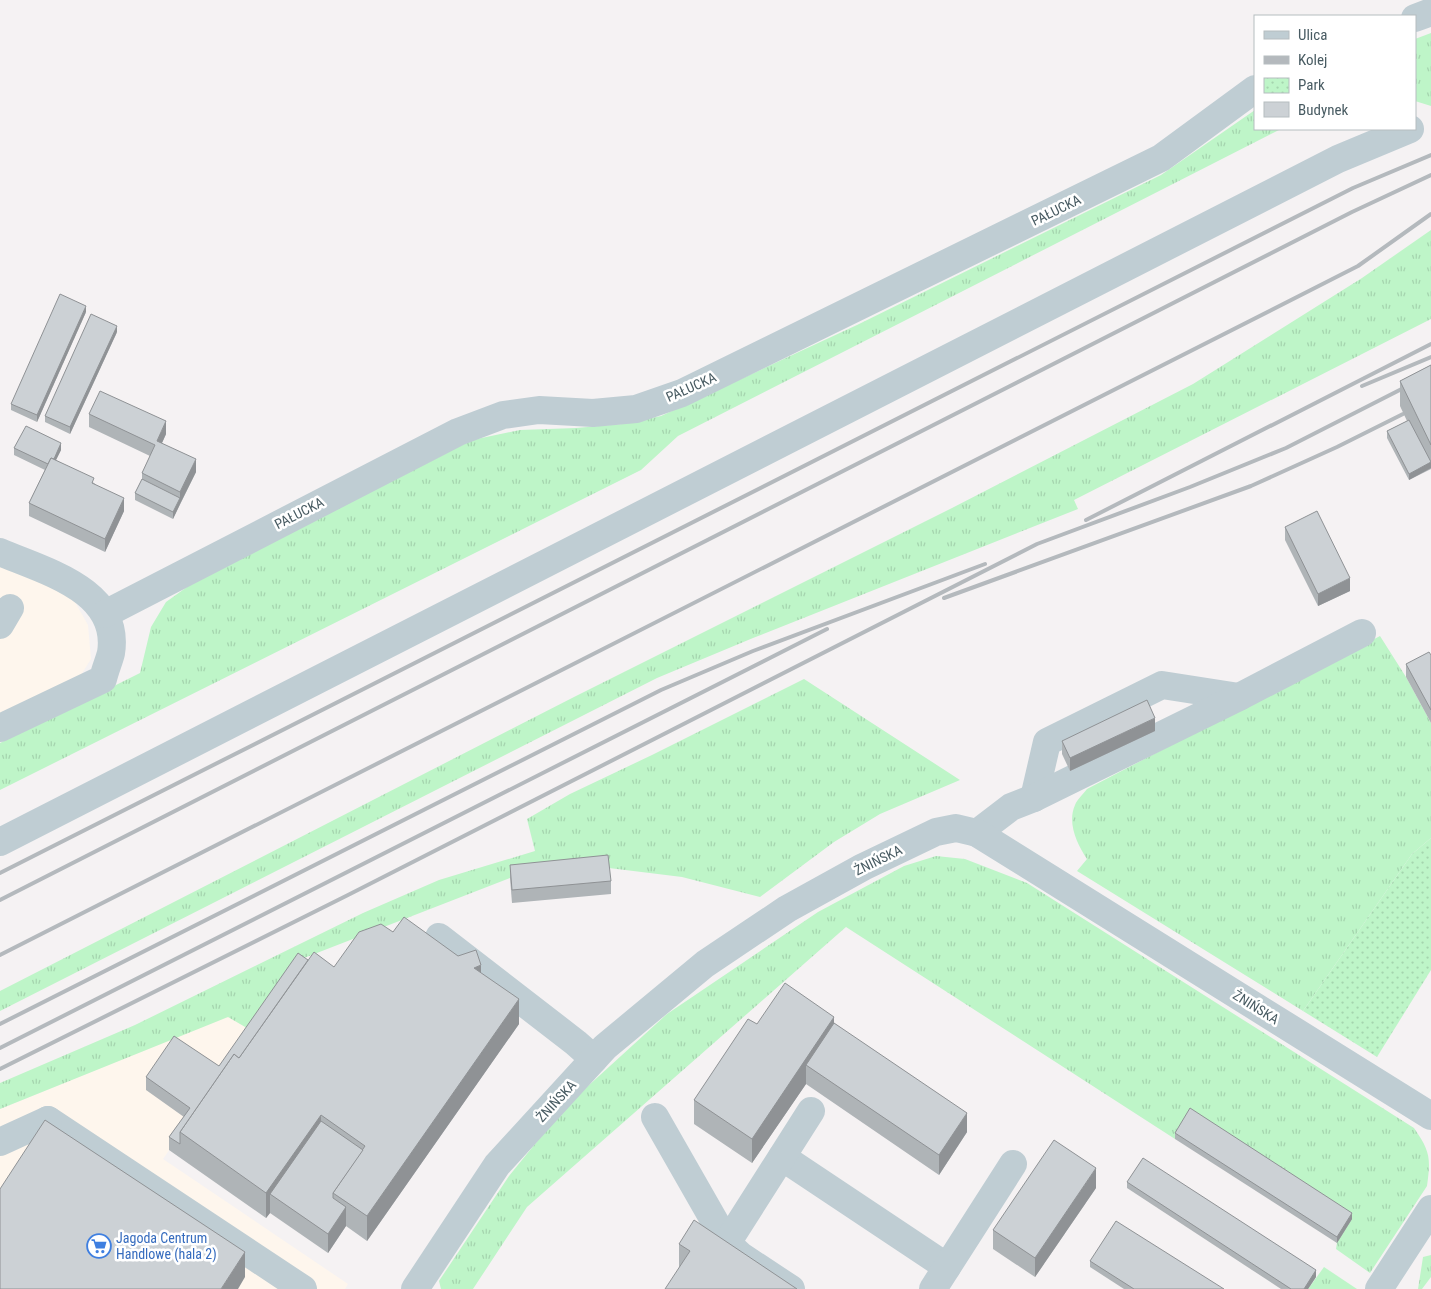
<svg xmlns="http://www.w3.org/2000/svg" width="1431" height="1289" font-family="'Roboto Condensed',sans-serif">
<style>
.commercial{fill:#fef6ed}
.grass{fill:url(#grass-tufts)}
.park{fill:url(#park-dots)}
.lines{fill:none;stroke-linecap:round;stroke-linejoin:round}
.minor{stroke:#bfcdd3;stroke-width:28}
.rail{stroke:#b4b9bd;stroke-width:4}
.wall{fill:#afb4b7}
.shaded-wall{fill:#8f9295}
.building{fill:#ccd1d5;stroke:#8f9295}
.labels{text-anchor:middle;stroke-width:5;stroke-linejoin:round;paint-order:stroke}
.street-label{font-size:14px;fill:#485b62;stroke:#fff}
.shop-label{font-size:14px;fill:#366cbe;stroke:#fff;text-anchor:start}
</style>
<defs>
<pattern id="grass-tufts" width="24" height="20" patternUnits="userSpaceOnUse" patternTransform="scale(1.25)"><rect width="24" height="20" fill="#bef5c8"/><path d="M3 7l-1-3M5 7V3M7 7l1-3M15 17l-1-3M17 17v-4M19 17l1-3" fill="none" stroke="#a5d4ae"/></pattern>
<pattern id="park-dots" width="8" height="8" patternUnits="userSpaceOnUse" patternTransform="scale(1.25)"><rect width="8" height="8" fill="#bef5c8"/><path d="M2 2h.1M6 6h.1" fill="none" stroke="#a5d4ae" stroke-width="1.8" stroke-linecap="round"/></pattern>
</defs>
<rect width="100%" height="100%" fill="#f5f2f3"/>
<!-- commercial -->
<g class="commercial">
<path d="M 0,563 L 51,584 L 75,602 L 88,625 L 91,659 L 81,675 L 0,716 Z"/>
<path d="M 228,1016 L 252,1031 L 163,1159 L 348,1284 L 345,1289 L 0,1289 L 0,1109 Z"/>
</g>
<!-- grass -->
<g class="grass">
<path d="M 1431,33 L 1431,106 L 1415,101 L 1415,39 Z"/>
<path d="M 1255,110 L 1255,129 L 1281,129 L 678,436 L 641,470 L 0,790 L 0,743 L 140,673 L 151,627 L 166,602 L 194,582 L 472,440 L 520,430 L 576,428 L 622,424 L 661,416 L 857,325 L 1161,175 Z"/>
<path d="M 1431,230 L 1431,319 L 1074,500 L 1078,509 L 753,638 L 657,678 L 0,1011 L 0,991 L 574,697 L 952,508 L 1193,384 L 1362,278 Z"/>
<path d="M 1380,636 L 1406,677 L 1431,723 L 1431,838 L 1412,854 L 1303,1011 L 1077,871 L 1087,859 C 1077,844 1067,823 1075,805 C 1077,800 1083,794 1087,789 Z"/>
<path d="M 804,679 L 960,780 L 880,814 L 834,842 L 760,897 L 682,877 L 609,868 L 510,878 L 304,958 L 252,1031 L 228,1017 L 0,1109 L 0,1083 L 135,1025 L 363,913 L 439,880 L 535,851 L 527,819 L 570,794 L 652,755 Z"/>
<path d="M 936,856 L 965,859 L 1027,883 L 1414,1128 C 1430,1151 1431,1158 1427,1186 L 1370,1273 L 1336,1249 L 1337,1243 L 1190,1115 L 1175,1139 L 846,927 L 527,1207 L 473,1289 L 441,1289 L 439,1281 L 509,1176 L 565,1107 L 667,1014 L 818,912 L 904,866 Z"/>
<path d="M 1431,1255 L 1431,1277 L 1422,1289 L 1418,1289 L 1423,1257 Z"/>
<path d="M 1324,1267 L 1357,1289 L 1308,1289 Z"/>
</g>
<!-- park -->
<path class="park" d="M 1431,838 L 1431,970 L 1377,1057 L 1303,1011 L 1412,854 Z"/>
<g class="lines">
<!-- minor -->
<g class="minor">
<path d="M 1415,18 L 1431,12"/>
<path d="M 0,552 C 44,571 121,590 111,653 C 109,661 105,670 103,679 L 0,728"/>
<path d="M 105,614 L 458,432 L 503,415 L 539,410 L 593,413 L 636,409 L 682,393 L 1161,158 L 1255,89"/>
<path d="M 0,625 L 10,608"/>
<path d="M 1034,798 L 1047,742 L 1162,685 L 1239,697"/>
<path d="M 977,833 L 1011,807 L 1034,798 L 1239,697 L 1362,633"/>
<path d="M 0,842 L 1338,159 L 1410,129"/>
<path d="M 439,937 L 576,1043 L 594,1059"/>
<path d="M 655,1117 L 727,1243 L 741,1256 L 791,1289"/>
<path d="M 48,1120 L 303,1289"/>
<path d="M 0,1142 L 48,1120"/>
<path d="M 782,1157 L 947,1267"/>
<path d="M 727,1243 L 811,1111"/>
<path d="M 415,1289 L 497,1165 L 605,1047 L 705,964 L 787,909 L 863,867 L 936,832 L 956,828 L 977,833 L 1431,1116"/>
<path d="M 933,1289 L 1013,1164"/>
<path d="M 1379,1289 L 1431,1209"/>
</g>
<!-- rail -->
<g class="rail">
<path d="M 1362,386 L 1431,357"/>
<path d="M 1086,520 L 1431,344"/>
<path d="M 944,598 L 1251,486 L 1337,447 L 1403,414"/>
<path d="M 0,873 L 1353,188 L 1431,155"/>
<path d="M 0,900 L 1352,212 L 1431,175"/>
<path d="M 0,955 L 1358,266 L 1431,214"/>
<path d="M 0,1024 L 661,690 L 753,651 L 985,564"/>
<path d="M 0,1048 L 827,629"/>
<path d="M 0,1069 L 348,895 L 1037,544 L 1190,487 L 1286,448 L 1431,374"/>
</g>
</g>
<!-- wall -->
<g class="wall">
<path d="M 86,312 L 37,422 L 11,410 L 11,404 Z"/>
<path d="M 117,332 L 70,434 L 45,422 L 45,416 Z"/>
<path d="M 1431,365 L 1431,469 L 1409,480 L 1387,438 L 1387,431 L 1407,421 L 1400,406 L 1400,381 Z"/>
<path d="M 89,414 L 166,434 L 162,443 L 196,472 L 173,519 L 135,500 L 135,493 L 142,479 L 142,473 L 150,456 L 89,427 Z"/>
<path d="M 14,448 L 61,450 L 56,460 L 94,483 L 124,511 L 105,552 L 29,516 L 29,503 L 45,470 L 14,455 Z"/>
<path d="M 1285,527 L 1350,591 L 1318,606 L 1285,540 Z"/>
<path d="M 1431,655 L 1431,723 L 1406,677 L 1406,664 Z"/>
<path d="M 1155,731 L 1070,771 L 1062,754 L 1062,741 Z"/>
<path d="M 510,865 L 611,881 L 611,894 L 512,903 L 510,878 Z"/>
<path d="M 393,932 L 481,973 L 519,1024 L 367,1241 L 346,1226 L 328,1253 L 270,1213 L 266,1218 L 169,1150 L 169,1137 L 184,1117 L 146,1090 L 146,1077 L 219,1066 L 308,960 L 334,967 Z"/>
<path d="M 834,1023 L 967,1132 L 939,1175 L 806,1084 L 752,1163 L 694,1124 L 694,1100 L 757,1024 Z"/>
<path d="M 1175,1133 L 1352,1219 L 1337,1243 L 1175,1139 Z"/>
<path d="M 1127,1182 L 1316,1277 L 1308,1289 L 1281,1289 L 1127,1188 Z"/>
<path d="M 1096,1188 L 1035,1277 L 993,1249 L 993,1230 Z"/>
<path d="M 679,1244 L 797,1289 L 679,1268 Z"/>
<path d="M 1090,1261 L 1224,1289 L 1124,1289 L 1090,1267 Z"/>
</g>
<!-- shaded-wall -->
<g class="shaded-wall">
<path d="M 86,306 L 86,312 L 37,422 L 37,415 Z"/>
<path d="M 117,326 L 117,332 L 70,434 L 70,427 Z"/>
<path d="M 166,421 L 166,434 L 157,454 L 157,441 Z"/>
<path d="M 61,443 L 61,450 L 50,472 L 50,466 Z"/>
<path d="M 196,459 L 196,472 L 180,504 L 180,492 Z"/>
<path d="M 1431,462 L 1431,468 L 1409,480 L 1409,474 Z"/>
<path d="M 124,498 L 124,511 L 105,552 L 105,539 Z"/>
<path d="M 180,498 L 180,504 L 173,519 L 173,512 Z"/>
<path d="M 1350,578 L 1350,591 L 1318,606 L 1318,594 Z"/>
<path d="M 1155,718 L 1155,731 L 1070,771 L 1070,758 Z"/>
<path d="M 481,965 L 481,990 L 474,968 Z"/>
<path d="M 519,999 L 519,1024 L 367,1241 L 367,1216 Z"/>
<path d="M 834,1017 L 834,1042 L 806,1065 L 806,1084 L 752,1163 L 752,1139 Z"/>
<path d="M 967,1113 L 967,1132 L 939,1175 L 939,1155 Z"/>
<path d="M 321,1115 L 321,1140 L 270,1194 L 270,1213 L 266,1218 L 266,1193 Z"/>
<path d="M 1096,1168 L 1096,1188 L 1035,1277 L 1035,1258 Z"/>
<path d="M 346,1207 L 346,1226 L 328,1253 L 328,1234 Z"/>
<path d="M 1352,1213 L 1352,1219 L 1337,1243 L 1337,1237 Z"/>
<path d="M 245,1252 L 245,1277 L 238,1289 L 221,1289 Z"/>
<path d="M 1316,1270 L 1316,1277 L 1308,1289 L 1304,1289 Z"/>
</g>
<!-- building -->
<g class="building">
<path d="M 60,294 L 86,306 L 37,415 L 11,404 Z"/>
<path d="M 91,314 L 117,326 L 70,427 L 45,416 Z"/>
<path d="M 1431,365 L 1431,445 L 1400,381 Z"/>
<path d="M 100,391 L 166,421 L 157,441 L 196,459 L 180,492 L 142,473 L 155,445 L 89,414 Z"/>
<path d="M 1409,420 L 1431,462 L 1409,474 L 1387,431 Z"/>
<path d="M 26,426 L 61,443 L 54,459 L 51,458 L 48,464 L 14,448 Z"/>
<path d="M 51,458 L 94,478 L 92,483 L 124,498 L 105,539 L 29,503 Z"/>
<path d="M 142,479 L 180,498 L 173,512 L 135,493 Z"/>
<path d="M 1317,511 L 1350,578 L 1318,594 L 1285,527 Z"/>
<path d="M 1429,652 L 1431,655 L 1431,710 L 1406,664 Z"/>
<path d="M 1147,700 L 1155,718 L 1070,758 L 1062,741 Z"/>
<path d="M 608,855 L 611,881 L 512,890 L 510,865 Z"/>
<path d="M 404,917 L 458,956 L 476,950 L 481,965 L 474,968 L 519,999 L 367,1216 L 333,1193 L 365,1146 L 321,1115 L 266,1193 L 180,1132 L 234,1054 L 239,1058 L 314,952 L 334,967 L 359,932 L 381,924 L 393,932 Z"/>
<path d="M 298,953 L 308,960 L 239,1058 L 234,1054 L 180,1132 L 180,1144 L 169,1137 L 190,1108 L 146,1077 L 174,1036 L 219,1066 Z"/>
<path d="M 785,983 L 834,1017 L 752,1139 L 694,1100 L 748,1019 L 757,1024 Z"/>
<path d="M 834,1023 L 967,1113 L 939,1155 L 806,1065 Z"/>
<path d="M 1190,1108 L 1352,1213 L 1337,1237 L 1175,1133 Z"/>
<path d="M 45,1120 L 245,1252 L 221,1289 L 0,1289 L 0,1189 Z"/>
<path d="M 321,1121 L 363,1150 L 333,1193 L 333,1198 L 346,1207 L 328,1234 L 270,1194 Z"/>
<path d="M 1054,1140 L 1096,1168 L 1035,1258 L 993,1230 Z"/>
<path d="M 1143,1158 L 1316,1270 L 1304,1289 L 1291,1289 L 1127,1182 Z"/>
<path d="M 694,1220 L 797,1289 L 665,1289 L 690,1251 L 679,1244 Z"/>
<path d="M 1116,1221 L 1224,1289 L 1134,1289 L 1090,1261 Z"/>
</g>
<!-- icons -->
<defs>
<g id="supermarket-ring" transform="scale(1.25)"><circle r="9.5" fill="#fff" stroke="#3f7fe0" stroke-width="1.5"/><path d="M-6-5.5h2.5l.6 2H6L4.5 2H-2.5L-4.4-4H-6ZM-1.5 3.2a1.3 1.3 0 1 0 .1 0ZM3 3.2a1.3 1.3 0 1 0 .1 0Z" fill="#3f7fe0"/></g>
</defs>
<g fill-rule="evenodd">
<use href="#supermarket-ring" x="99" y="1246"/>
</g>
<g class="labels">
<!-- street labels -->
<g class="street-label">
<text transform="translate(1056 210) rotate(-26)" y="5">PAŁUCKA</text>
<text transform="translate(691 387) rotate(-24)" y="5">PAŁUCKA</text>
<text transform="translate(299 513) rotate(-27)" y="5">PAŁUCKA</text>
<text transform="translate(878 860) rotate(-26)" y="5">ŻNIŃSKA</text>
<text transform="translate(1256 1007) rotate(32)" y="5">ŻNIŃSKA</text>
<text transform="translate(556 1101) rotate(-47)" y="5">ŻNIŃSKA</text>
</g>
<!-- shop labels -->
<g class="shop-label">
<text x="116" y="1243">Jagoda Centrum<tspan x="116" dy="16">Handlowe (hala 2)</tspan></text>
</g>
</g>
<!-- legend -->
<rect x="1254" y="15" width="162" height="115" fill="#ffffff" stroke="#b6bdc0"/>
<rect x="1264" y="31" width="25" height="8" fill="#bfcdd3" stroke="#b6bdc0"/>
<text x="1298" y="40" font-size="15" fill="#485b62">Ulica</text>
<rect x="1264" y="56" width="25" height="8" fill="#b4b9bd" stroke="#b6bdc0"/>
<text x="1298" y="65" font-size="15" fill="#485b62">Kolej</text>
<rect x="1264" y="78" width="25" height="15" fill="url(#park-dots)" stroke="#b6bdc0"/>
<text x="1298" y="90" font-size="15" fill="#485b62">Park</text>
<rect x="1264" y="102" width="25" height="15" fill="#ccd1d5" stroke="#b6bdc0"/>
<text x="1298" y="115" font-size="15" fill="#485b62">Budynek</text>
</svg>
